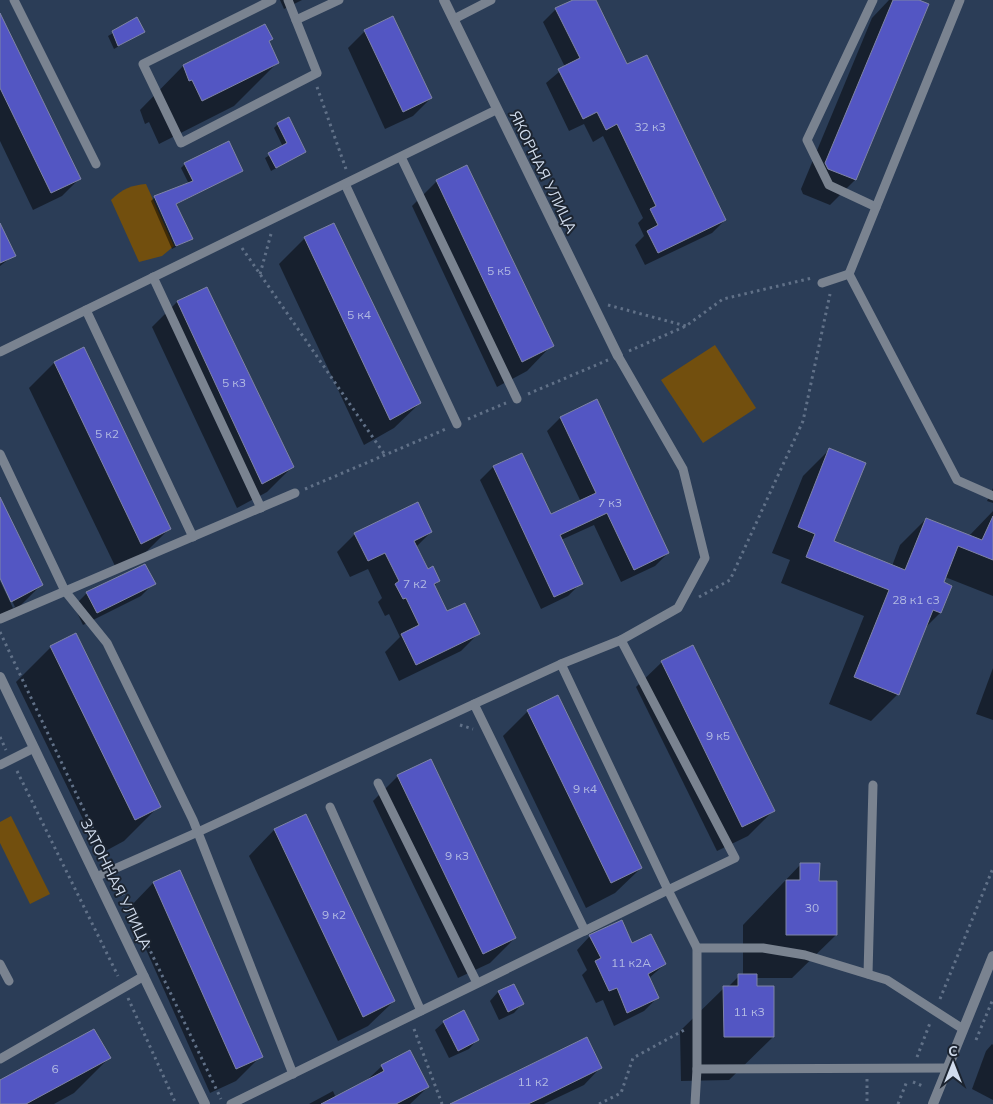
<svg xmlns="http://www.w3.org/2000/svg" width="993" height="1104" font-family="Mulish,sans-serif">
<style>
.green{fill:#724f0e}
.shadow{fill:#0007}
.building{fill:#5356c3;stroke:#7f84a6}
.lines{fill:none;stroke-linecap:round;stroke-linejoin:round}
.path{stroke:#617188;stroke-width:3;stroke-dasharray:2.5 4;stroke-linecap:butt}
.service{stroke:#7a8390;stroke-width:9}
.minor{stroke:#7a8390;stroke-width:10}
.tertiary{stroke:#7a8390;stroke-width:10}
.labels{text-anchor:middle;stroke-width:4;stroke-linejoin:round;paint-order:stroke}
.number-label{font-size:12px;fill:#b2bae2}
.street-label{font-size:15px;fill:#d1dced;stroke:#1c2430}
</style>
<rect width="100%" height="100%" fill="#2b3d57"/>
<!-- green -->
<g class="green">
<path d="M 146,184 L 174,246 L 162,256 L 139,262 L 111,200 C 122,189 132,185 146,184 Z"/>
<path d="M 715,345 L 756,408 L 703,443 L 661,380 Z"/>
<path d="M 11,816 L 50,894 L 30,904 L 0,843 L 0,822 Z"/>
</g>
<!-- shadow -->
<g class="shadow">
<path d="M 280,0 L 302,0 L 284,9 Z"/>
<path d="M 576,0 L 594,0 L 626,66 L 725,220 L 712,233 L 645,265 L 635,245 L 644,236 L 638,223 L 643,218 L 603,136 L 593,142 L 584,124 L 569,131 L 546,83 L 565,67 L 543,22 L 556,9 Z"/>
<path d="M 889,0 L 915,0 L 855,180 L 830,205 L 803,194 L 801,189 L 872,18 Z"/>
<path d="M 0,15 L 79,179 L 62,196 L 33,210 L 0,141 Z"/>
<path d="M 137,19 L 143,32 L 114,49 L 108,36 Z"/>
<path d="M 265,25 L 271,39 L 268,42 L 277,63 L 234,106 L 159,144 L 149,122 L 145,124 L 140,110 L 183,66 Z"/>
<path d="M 365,31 L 431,98 L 413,116 L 385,129 L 348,48 Z"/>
<path d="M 278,124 L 305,152 L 271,171 L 265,158 L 283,147 L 274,128 Z"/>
<path d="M 185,164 L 242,171 L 175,205 L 191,239 L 172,249 L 151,201 L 155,197 L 189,184 L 181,168 Z"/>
<path d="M 437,181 L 552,345 L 527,371 L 497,387 L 412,206 Z"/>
<path d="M 0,226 L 14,255 L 0,266 Z"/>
<path d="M 305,238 L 420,403 L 394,428 L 364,445 L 279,264 Z"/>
<path d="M 206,288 L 292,467 L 267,492 L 237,508 L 152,327 L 177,302 Z"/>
<path d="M 83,349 L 169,529 L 144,554 L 116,568 L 29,388 L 54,363 Z"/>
<path d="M 596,401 L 668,553 L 655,566 L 621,582 L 594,525 L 561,540 L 581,583 L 568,596 L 541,609 L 480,480 L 493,467 L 521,454 L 550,516 L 581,502 L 547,431 L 560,418 Z"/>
<path d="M 829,450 L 833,542 L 892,566 L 900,545 L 926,519 L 969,536 L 993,511 L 993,596 L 945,577 L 942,583 L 950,586 L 940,613 L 924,629 L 897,695 L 871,721 L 829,704 L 864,616 L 781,583 L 790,560 L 772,553 L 803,476 Z"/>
<path d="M 993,488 L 993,503 L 987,501 Z"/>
<path d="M 0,500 L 41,585 L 16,610 L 0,619 L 0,581 L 13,608 L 15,607 L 0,575 Z"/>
<path d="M 431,532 L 416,547 L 427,570 L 439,581 L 434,586 L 446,613 L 479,633 L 461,651 L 399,681 L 385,652 L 400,637 L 389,614 L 385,616 L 378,602 L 382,598 L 368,569 L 350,577 L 337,552 L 355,534 Z"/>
<path d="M 154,583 L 141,596 L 83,625 L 74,606 L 87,593 Z"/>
<path d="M 51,647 L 159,806 L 124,841 L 100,854 L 16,682 Z"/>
<path d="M 662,662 L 773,811 L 748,836 L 717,851 L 636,687 Z"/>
<path d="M 993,668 L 993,720 L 976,714 Z"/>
<path d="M 528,711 L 641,868 L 615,893 L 586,908 L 503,736 Z"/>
<path d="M 398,776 L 515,938 L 490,963 L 458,978 L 373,801 Z"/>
<path d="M 305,815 L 394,1001 L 368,1026 L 338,1041 L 249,856 L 274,830 Z"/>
<path d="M 801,864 L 818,882 L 836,935 L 792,978 L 755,978 L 755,987 L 773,1037 L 729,1080 L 681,1081 L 680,1031 L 724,988 L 727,988 L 739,976 L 743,976 L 743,925 Z"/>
<path d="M 179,872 L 261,1056 L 236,1081 L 210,1093 L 128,909 L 153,883 Z"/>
<path d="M 590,936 L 631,945 L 665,964 L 648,979 L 657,998 L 644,1011 L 614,1026 L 603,1000 L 596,1003 L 582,975 L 587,970 L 577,950 Z"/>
<path d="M 513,985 L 522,1004 L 514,1013 L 499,1020 L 490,1001 L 498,992 Z"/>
<path d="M 444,1022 L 477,1040 L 469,1049 L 449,1058 L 435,1030 Z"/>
<path d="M 992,1044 L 993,1045 L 993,1100 L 972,1089 L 986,1051 Z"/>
<path d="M 109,1058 L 74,1093 L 54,1104 L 0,1104 L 0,1081 Z"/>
<path d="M 382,1066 L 428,1087 L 410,1104 L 309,1104 L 333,1091 L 336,1098 L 365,1082 Z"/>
<path d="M 601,1067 L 584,1085 L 544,1104 L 459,1104 Z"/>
</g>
<!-- building -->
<g class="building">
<path d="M 573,0 L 596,0 L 627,64 L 647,55 L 726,220 L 658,253 L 647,231 L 658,225 L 650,209 L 656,206 L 617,124 L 606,130 L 597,112 L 583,119 L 558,69 L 580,58 L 555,8 Z"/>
<path d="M 893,0 L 919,0 L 929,4 L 856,180 L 828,169 L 825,163 Z"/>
<path d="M 0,13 L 81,179 L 51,193 L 0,88 Z"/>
<path d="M 393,16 L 432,98 L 403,112 L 364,30 Z"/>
<path d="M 137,17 L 145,32 L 118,46 L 112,31 Z"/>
<path d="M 265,24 L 273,39 L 269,41 L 279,63 L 202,101 L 192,80 L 189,81 L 183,65 Z"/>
<path d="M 289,117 L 306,152 L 276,168 L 268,153 L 287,143 L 277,123 Z"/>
<path d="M 229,141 L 243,171 L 176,204 L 193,239 L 176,246 L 154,196 L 193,181 L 184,163 Z"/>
<path d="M 467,165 L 554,346 L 522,362 L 436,180 Z"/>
<path d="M 0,223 L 16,256 L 0,263 Z"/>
<path d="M 334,223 L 421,403 L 390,420 L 304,237 Z"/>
<path d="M 207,287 L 294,467 L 262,484 L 177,301 Z"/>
<path d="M 84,347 L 171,529 L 141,544 L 54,362 Z"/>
<path d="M 597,399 L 669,553 L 634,570 L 607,513 L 560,535 L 583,584 L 554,597 L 493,466 L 522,453 L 551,514 L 596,493 L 560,417 Z"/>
<path d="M 829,448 L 866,463 L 834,541 L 905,570 L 926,518 L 982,540 L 993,516 L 993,560 L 958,546 L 944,582 L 952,586 L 941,613 L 933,610 L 899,695 L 854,677 L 889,590 L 806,557 L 815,534 L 798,527 Z"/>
<path d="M 0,497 L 43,585 L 11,602 L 0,578 Z"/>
<path d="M 418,502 L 432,532 L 414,541 L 428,569 L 433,566 L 440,581 L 434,584 L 447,611 L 465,603 L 480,634 L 416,665 L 401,634 L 419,625 L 406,598 L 403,599 L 395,584 L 399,581 L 385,553 L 368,561 L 354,533 Z"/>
<path d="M 145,564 L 156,584 L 97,613 L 86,592 Z"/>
<path d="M 76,633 L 161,807 L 135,820 L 50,646 Z"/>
<path d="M 693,645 L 775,811 L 742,827 L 661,661 Z"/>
<path d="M 558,695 L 642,868 L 611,883 L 527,710 Z"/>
<path d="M 431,759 L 516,938 L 483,954 L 397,775 Z"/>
<path d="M 306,814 L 395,1001 L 363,1017 L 274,829 Z"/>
<path d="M 800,863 L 820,863 L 819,881 L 837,881 L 837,935 L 786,935 L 786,880 L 800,880 Z"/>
<path d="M 180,870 L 263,1057 L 236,1069 L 153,882 Z"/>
<path d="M 622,920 L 632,943 L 651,934 L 666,964 L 648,974 L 659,998 L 627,1013 L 617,988 L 609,991 L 595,961 L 601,958 L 589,935 Z"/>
<path d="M 738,974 L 757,974 L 757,986 L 774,986 L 774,1037 L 724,1037 L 723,986 L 738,986 Z"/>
<path d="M 514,984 L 524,1004 L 508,1012 L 498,991 Z"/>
<path d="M 464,1010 L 479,1040 L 458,1051 L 443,1021 Z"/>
<path d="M 94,1029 L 111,1058 L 26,1104 L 0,1104 L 0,1080 Z"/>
<path d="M 587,1037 L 602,1068 L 541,1098 L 528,1104 L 450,1104 Z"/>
<path d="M 410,1050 L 429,1087 L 396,1104 L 321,1104 L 384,1071 L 381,1065 Z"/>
</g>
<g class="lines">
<!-- path -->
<g class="path">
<path d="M 317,87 L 346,169"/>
<path d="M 242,248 L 385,455"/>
<path d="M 260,274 L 271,234"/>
<path d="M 608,305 L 686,326"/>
<path d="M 629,351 L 686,326 L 723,299 L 812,278"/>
<path d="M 528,394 L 608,360"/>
<path d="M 468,419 L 506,403"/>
<path d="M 305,489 L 446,429"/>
<path d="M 699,597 L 730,580 L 803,421 L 830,294"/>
<path d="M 0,632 L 107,859"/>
<path d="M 460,725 L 473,729"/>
<path d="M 0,737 L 6,750"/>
<path d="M 17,771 L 118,976"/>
<path d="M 117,881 L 221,1099"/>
<path d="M 128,998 L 176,1104"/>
<path d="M 940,999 L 993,868"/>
<path d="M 414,1029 L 442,1104"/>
<path d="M 976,1040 L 993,999"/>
<path d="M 917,1057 L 930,1023"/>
<path d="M 867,1079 L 867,1104"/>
<path d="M 913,1082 L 925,1087"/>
<path d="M 599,1104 L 621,1093 L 633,1058 L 686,1029"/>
<path d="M 898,1104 L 907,1081"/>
</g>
<!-- service -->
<g class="service">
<path d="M 14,0 L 96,164"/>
<path d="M 272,0 L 143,64 L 181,143 L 317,73 L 288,0"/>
<path d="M 873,0 L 807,140 L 829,185 L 876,207"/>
<path d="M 454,19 L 491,0"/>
<path d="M 296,20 L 339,0"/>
<path d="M 401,157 L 517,399"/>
<path d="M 345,184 L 457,424"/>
<path d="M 849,274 L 960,0"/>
<path d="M 153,277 L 261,508"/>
<path d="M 822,283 L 849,274 L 957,480 L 993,496"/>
<path d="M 86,310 L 193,537"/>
<path d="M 0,352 L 496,110"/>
<path d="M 618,356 L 683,469 L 705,558 L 678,608 L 621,640"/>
<path d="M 0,454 L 65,591 L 107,643 L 193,820 L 293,1074"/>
<path d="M 0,619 L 295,493"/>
<path d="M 621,640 L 735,858 L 668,890 L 561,664 Z"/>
<path d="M 474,704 L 561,664"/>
<path d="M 0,765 L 34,748"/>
<path d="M 378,783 L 477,983"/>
<path d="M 330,807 L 421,1011"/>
<path d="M 96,877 L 198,832 L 474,704 L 585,931"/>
<path d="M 0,964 L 9,981"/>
<path d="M 868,974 L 873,785"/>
<path d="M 0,1059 L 144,976"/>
<path d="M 697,1069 L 697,948 L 763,948 L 805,955 L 887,980 L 963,1029"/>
<path d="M 231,1104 L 668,890 L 697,948"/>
<path d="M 695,1104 L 697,1069 L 947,1068"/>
</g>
<!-- minor -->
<path class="minor" d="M 444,0 L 618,356"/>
<!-- tertiary -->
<g class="tertiary">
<path d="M 0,677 L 205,1104"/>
<path d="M 933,1104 L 993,956"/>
</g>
</g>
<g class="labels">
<!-- number labels -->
<g class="number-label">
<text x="650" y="131">32 к3</text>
<text x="499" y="275">5 к5</text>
<text x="359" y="319">5 к4</text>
<text x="234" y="387">5 к3</text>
<text x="107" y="438">5 к2</text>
<text x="610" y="507">7 к3</text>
<text x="415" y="588">7 к2</text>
<text x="916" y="604">28 к1 с3</text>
<text x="718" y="740">9 к5</text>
<text x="585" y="793">9 к4</text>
<text x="457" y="860">9 к3</text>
<text x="812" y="912">30</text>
<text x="334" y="919">9 к2</text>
<text x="631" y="967">11 к2А</text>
<text x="749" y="1016">11 к3</text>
<text x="55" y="1073">6</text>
<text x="533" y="1086">11 к2</text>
</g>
<!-- street labels -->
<g class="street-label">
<text transform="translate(543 172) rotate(64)" y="5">ЯКОРНАЯ УЛИЦА</text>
<text transform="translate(116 884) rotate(64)" y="5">ЗАТОННАЯ УЛИЦА</text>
</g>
</g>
<!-- north arrow -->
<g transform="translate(953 1064)" stroke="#1c2430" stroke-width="4" paint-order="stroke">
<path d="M0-4L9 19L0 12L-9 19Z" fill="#d1dced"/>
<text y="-8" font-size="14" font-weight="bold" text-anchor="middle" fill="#d1dced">С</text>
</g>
</svg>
